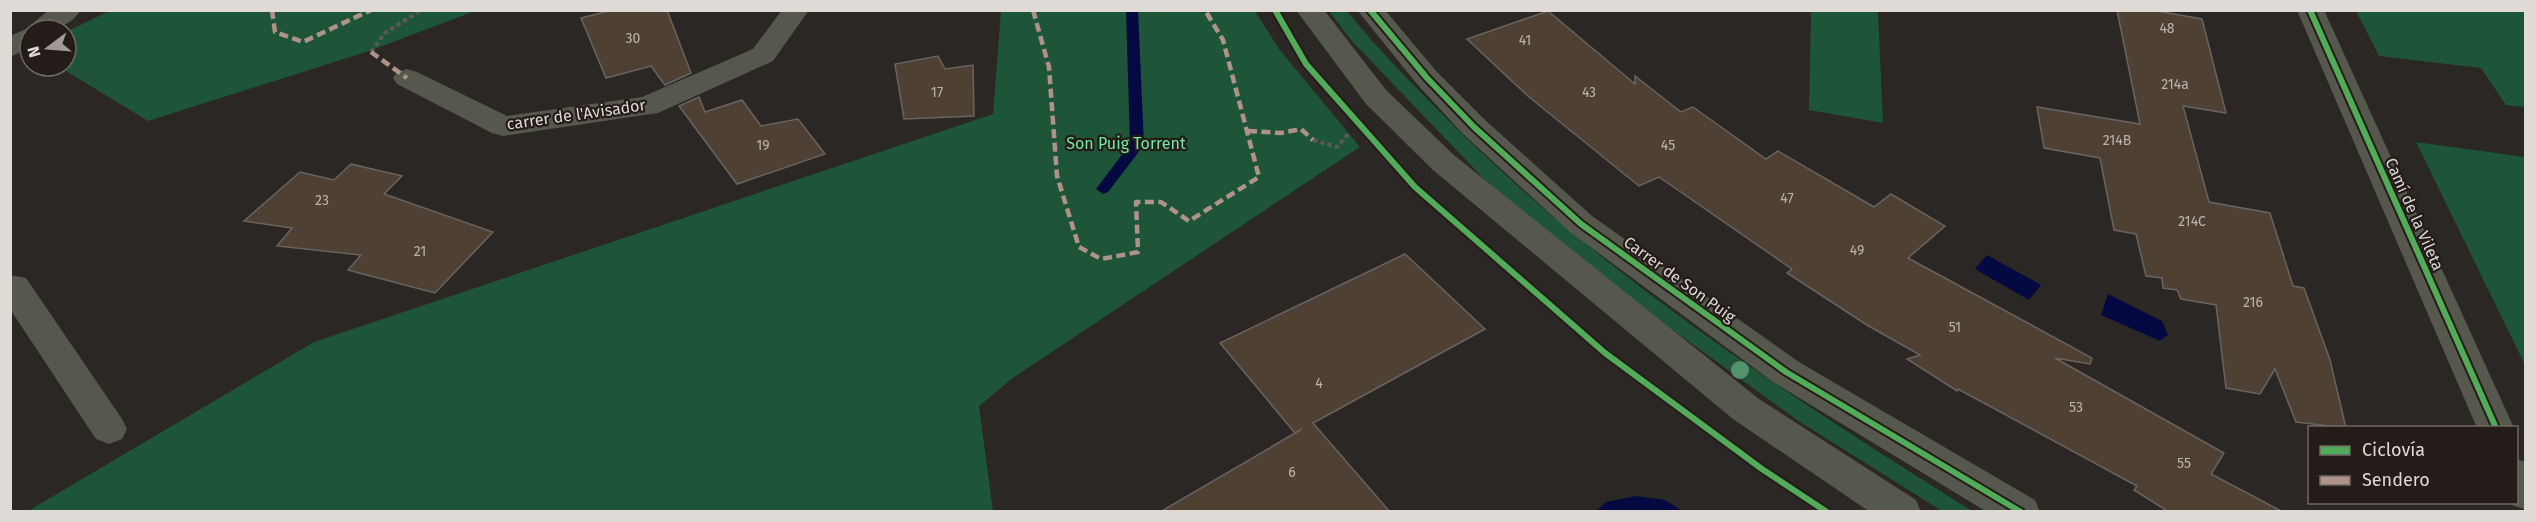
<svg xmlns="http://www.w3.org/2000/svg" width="2536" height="522" font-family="'Fira Sans',sans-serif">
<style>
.green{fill:#1e5437}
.water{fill:#040941}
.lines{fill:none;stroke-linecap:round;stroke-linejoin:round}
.stream{fill:#040941;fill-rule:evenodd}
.building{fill:#4f4034;stroke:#686461;stroke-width:1.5}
.path{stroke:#5a5a52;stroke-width:4;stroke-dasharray:4.5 3;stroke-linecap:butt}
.minor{fill:#57584d;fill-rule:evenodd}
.quiet{stroke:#af9288;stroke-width:4.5;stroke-dasharray:9 4.5;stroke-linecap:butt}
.cycleway-casing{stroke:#241c18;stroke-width:10}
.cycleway{stroke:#51ab58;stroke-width:6}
.tree{fill:#52926c}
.labels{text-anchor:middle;stroke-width:4.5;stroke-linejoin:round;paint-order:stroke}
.number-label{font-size:14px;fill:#bbb4ae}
.street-label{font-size:16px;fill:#dfdad6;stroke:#241c18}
.park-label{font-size:16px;fill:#72e9a6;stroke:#241c18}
</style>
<rect width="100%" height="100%" fill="#2b2724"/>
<!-- green -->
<g class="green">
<path d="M 109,11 L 109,10 L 475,11 L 369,51 L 148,121 L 58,66 L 66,66 L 66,32 Z"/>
<path d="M 1001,11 L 1255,11 L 1279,49 L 1360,147 L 1014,377 L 979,406 L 993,511 L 28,511 L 314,342 L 993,114 Z"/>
<path d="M 1329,11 L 1347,11 C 1374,45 1405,76 1436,108 C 1595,270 1781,391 1972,511 L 1942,511 L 1800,422 L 1644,309 L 1486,181 L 1351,40 Z"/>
<path d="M 1811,11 L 1878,11 L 1883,123 L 1809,110 Z"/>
<path d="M 2356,11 L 2525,11 L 2525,107 L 2506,105 L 2481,68 L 2379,56 Z"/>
<path d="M 2416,142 L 2525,157 L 2525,365 Z"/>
</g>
<!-- water -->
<g class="water">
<path d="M 1987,255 L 2041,285 L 2029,300 L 1975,269 Z"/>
<path d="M 2108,294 L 2162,321 L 2168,335 L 2160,341 L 2101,315 Z"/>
<path d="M 1636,496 L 1665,500 L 1682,511 L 1596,511 L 1606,502 Z"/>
</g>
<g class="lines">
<!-- stream -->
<path class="stream" d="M 1126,10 L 1138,10 L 1144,145 L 1108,192 L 1103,194 L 1096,189 L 1130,144 Z"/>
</g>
<!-- building -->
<g class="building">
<path d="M 612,10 L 667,10 L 691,73 L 665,85 L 651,66 L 606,78 L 581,18 Z"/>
<path d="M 2117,10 L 2151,10 L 2202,19 L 2226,113 L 2183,106 L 2209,202 L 2270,213 L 2293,286 L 2304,288 L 2330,360 L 2346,428 L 2296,422 L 2275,369 L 2260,394 L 2226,388 L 2216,305 L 2181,299 L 2177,290 L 2163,288 L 2162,278 L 2146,276 L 2136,234 L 2114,230 L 2100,158 L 2044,148 L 2037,107 L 2140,124 Z"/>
<path d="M 1548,11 L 1635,84 L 1635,76 L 1681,112 L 1693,107 L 1766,159 L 1778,151 L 1874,207 L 1891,194 L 1945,226 L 1908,258 L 2092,358 L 2090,364 L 2055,358 L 2224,453 L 2211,474 L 2283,512 L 2169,512 L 2134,490 L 2137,486 L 1958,389 L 1957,391 L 1907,359 L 1920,355 L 1867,325 L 1787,273 L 1792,269 L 1659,177 L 1639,186 L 1529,97 L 1467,39 Z"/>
<path d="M 938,56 L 945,69 L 973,65 L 974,116 L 904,119 L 895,64 Z"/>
<path d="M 699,97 L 705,112 L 742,100 L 761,126 L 798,119 L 825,154 L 737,184 L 679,106 Z"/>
<path d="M 351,164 L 402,176 L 384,194 L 493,232 L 435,293 L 348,270 L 361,255 L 277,246 L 292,228 L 244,221 L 300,172 L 334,180 Z"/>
<path d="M 1405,254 L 1485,329 L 1313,423 L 1390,512 L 1160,512 L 1302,429 L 1295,433 L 1220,343 Z"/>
</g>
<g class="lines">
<!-- path -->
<g class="path">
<path d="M 371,52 L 385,33 L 421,10"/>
<path d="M 1313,140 L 1337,147 L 1349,133"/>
</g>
<!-- minor -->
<g class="minor">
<path d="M 49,10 L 81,10 C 68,29 51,30 30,30 L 30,48 L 10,57 L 10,36 L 26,29 Z"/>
<path d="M 782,10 L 809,10 L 773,61 L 658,113 L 503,136 L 492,133 L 397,84 L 393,78 L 397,72 L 407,69 L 417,72 L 507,116 L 642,97 L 753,49 Z"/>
<path d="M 1296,10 L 1324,10 L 1386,90 L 1455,156 L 1759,399 L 1916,500 L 1921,512 L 1870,512 L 1733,419 L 1433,170 L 1366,104 Z"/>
<path d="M 1357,10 L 1385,10 L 1437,72 L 1485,120 L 1592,216 L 1799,362 L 2035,500 L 2040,512 L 1987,512 L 1773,382 L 1570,232 L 1463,134 L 1417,84 Z"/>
<path d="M 2297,10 L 2324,10 L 2514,428 L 2477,428 Z"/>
<path d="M 10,275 L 26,278 L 122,419 L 127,429 L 122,439 L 109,444 L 96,439 L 10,309 Z"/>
<path d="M 2516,459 L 2526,462 L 2526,510 L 2512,505 L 2511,502 L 2516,502 Z"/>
</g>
<!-- quiet -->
<g class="quiet">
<path d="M 272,10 L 275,32 L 303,42 L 371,10"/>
<path d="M 1033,10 L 1049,67 L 1057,176 L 1079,247 L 1101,259 L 1138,252 L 1136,202 L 1161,202 L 1189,221 L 1259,177 L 1223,40 L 1205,10"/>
<path d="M 371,52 L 407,78"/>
<path d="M 1248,131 L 1281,133 L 1301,129 L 1313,140"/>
</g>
<!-- cycleway casing -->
<g class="cycleway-casing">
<g id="cycleway">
<path d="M 1275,10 L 1306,64 L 1415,187 L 1605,353 L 1762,469 L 1827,512"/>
<path d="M 1370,10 L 1427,78 L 1474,127 L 1581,224 L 1786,372 L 2021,512"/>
<path d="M 2310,10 L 2496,428"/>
</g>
</g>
<!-- cycleway -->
<use href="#cycleway" class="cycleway"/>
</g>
<!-- trees -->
<circle class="tree" cx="1740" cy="370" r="9"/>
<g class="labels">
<!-- number labels -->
<g class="number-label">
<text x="2167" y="33">48</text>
<text x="633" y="43">30</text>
<text x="1525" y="45">41</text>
<text x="2175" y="89">214a</text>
<text x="937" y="97">17</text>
<text x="1589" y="97">43</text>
<text x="2117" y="145">214B</text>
<text x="763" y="150">19</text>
<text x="1668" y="150">45</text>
<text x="1787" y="203">47</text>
<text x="322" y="205">23</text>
<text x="2192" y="226">214C</text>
<text x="1857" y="255">49</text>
<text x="420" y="256">21</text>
<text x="2253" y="307">216</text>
<text x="1955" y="332">51</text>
<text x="1319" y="388">4</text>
<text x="2076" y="412">53</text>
<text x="2184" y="468">55</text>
<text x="1292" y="477">6</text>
</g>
<!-- street labels -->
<g class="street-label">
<text transform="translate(576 114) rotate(-8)" y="6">carrer de l'Avisador</text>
<text transform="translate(2415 214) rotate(66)" y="6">Camí de la Vileta</text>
<text transform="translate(1680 279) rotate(36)" y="6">Carrer de Son Puig</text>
</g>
<!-- park labels -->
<g class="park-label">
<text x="1126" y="149">Son Puig Torrent</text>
</g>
</g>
<!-- border -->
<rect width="2536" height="522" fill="none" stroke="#dfdad6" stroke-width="24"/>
<!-- legend -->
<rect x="2308" y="426" width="210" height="78" fill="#241c18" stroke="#6f6864" stroke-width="1.5"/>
<rect x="2320" y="446" width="30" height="9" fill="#51ab58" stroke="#6f6864" stroke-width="1.5"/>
<text x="2362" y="456" font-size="18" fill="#dfdad6">Ciclovía</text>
<rect x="2320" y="476" width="30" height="9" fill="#af9288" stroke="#6f6864" stroke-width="1.5"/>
<text x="2362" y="486" font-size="18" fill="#dfdad6">Sendero</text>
<!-- north arrow -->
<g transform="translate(48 48) rotate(254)"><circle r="28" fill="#241c18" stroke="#6f6864" stroke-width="1.5"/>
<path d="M0-4.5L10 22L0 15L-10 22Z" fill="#a09b98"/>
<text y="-9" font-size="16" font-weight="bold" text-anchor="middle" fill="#dfdad6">N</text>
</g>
</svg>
